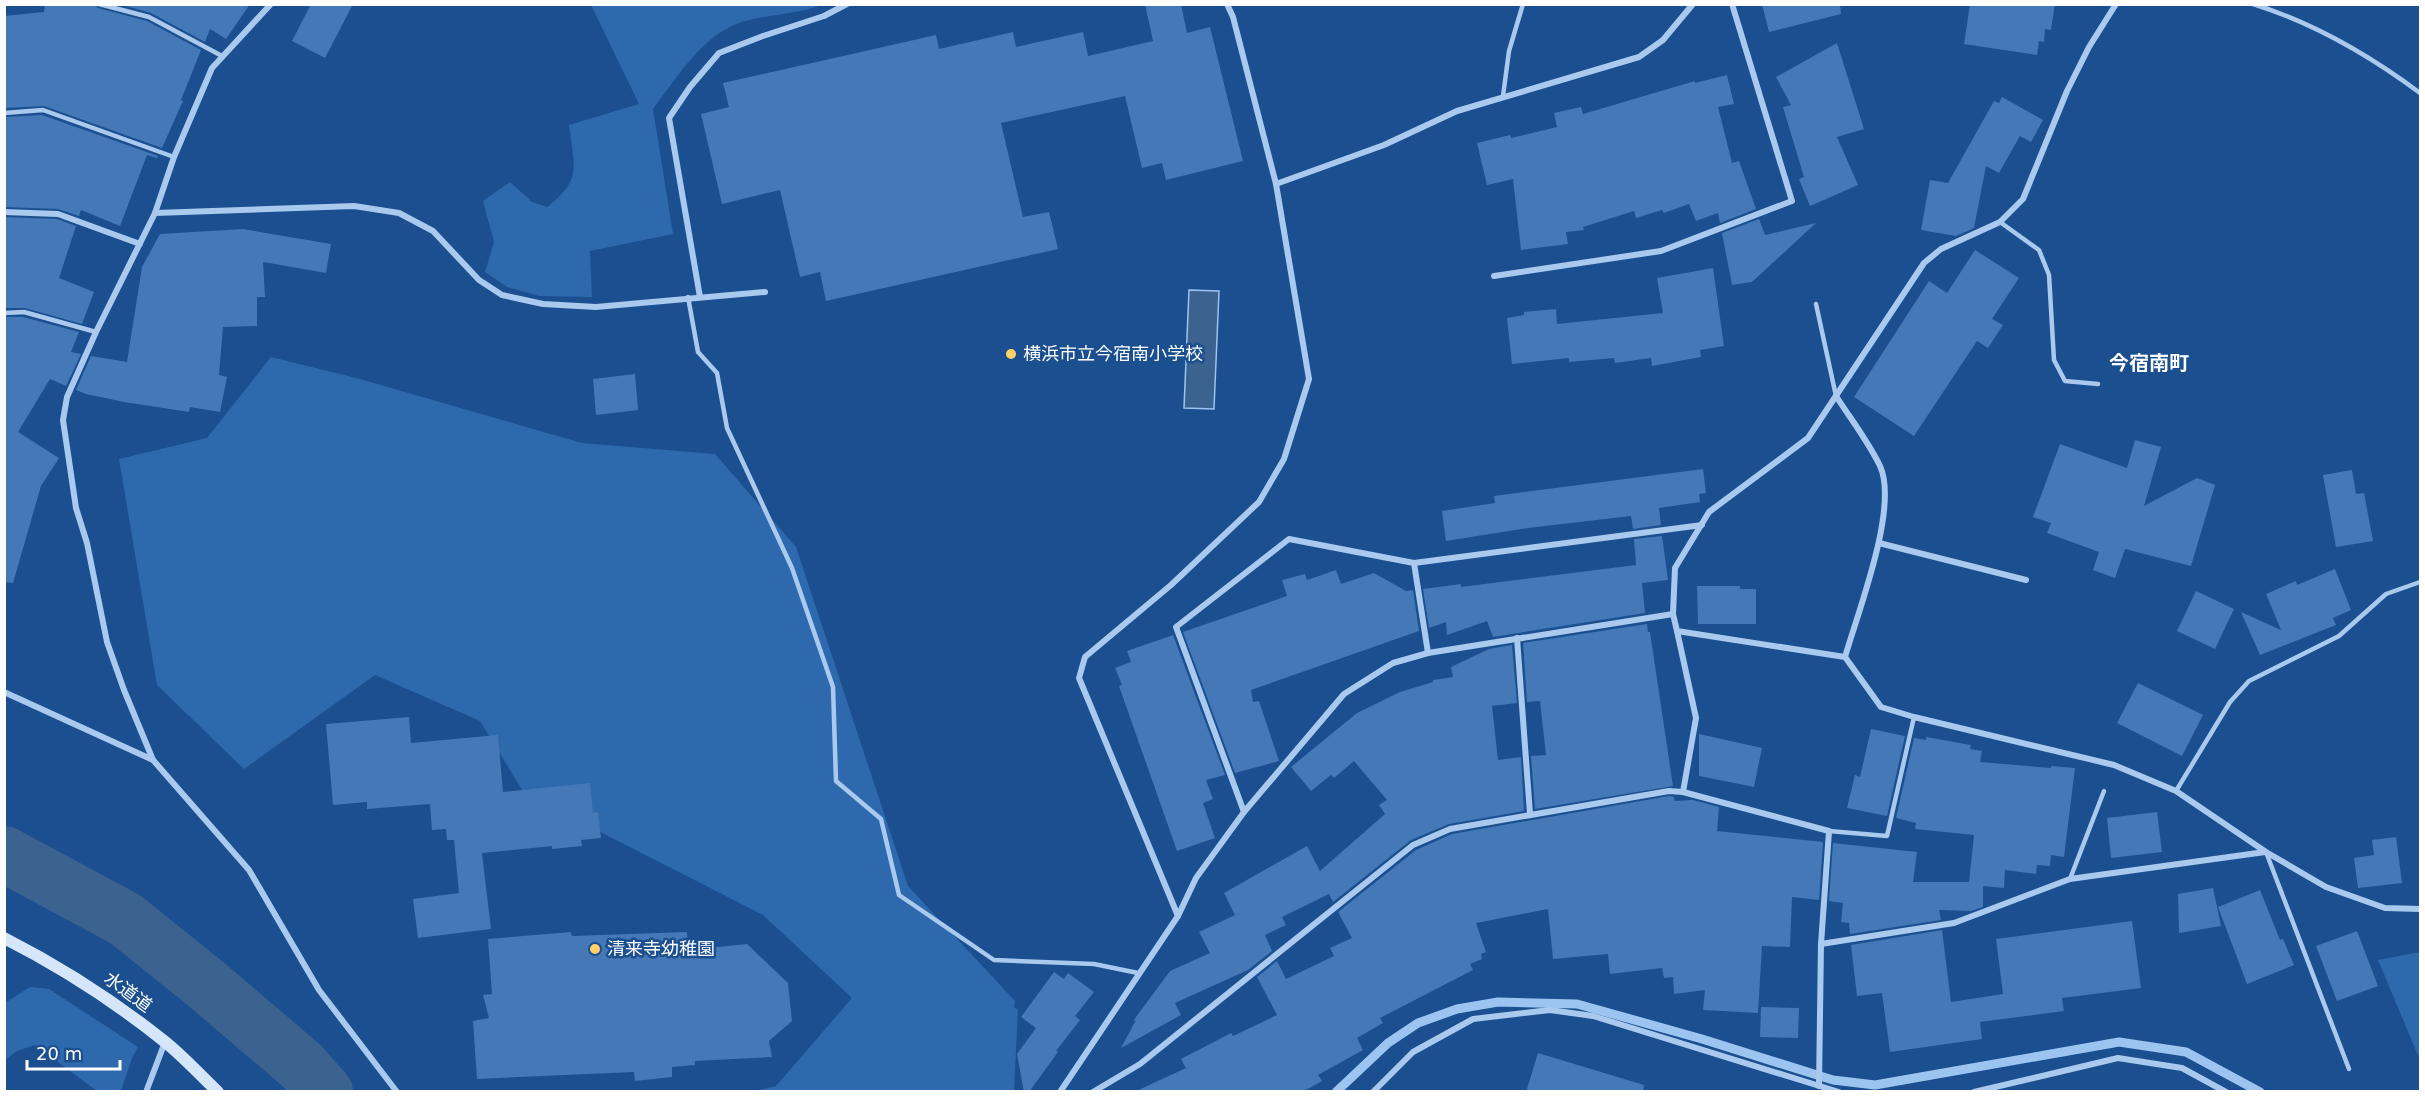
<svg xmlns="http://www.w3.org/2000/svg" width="2425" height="1096" font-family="'DejaVu Sans','Noto Sans JP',sans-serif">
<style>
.green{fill:#2e69ad}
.water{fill:#3c6290;stroke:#9cc4f0;stroke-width:1.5}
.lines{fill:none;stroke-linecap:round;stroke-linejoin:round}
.stream{stroke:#9cc4f0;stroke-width:9}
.river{stroke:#3c6290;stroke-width:56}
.building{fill:#4478b7}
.lane{stroke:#a9c9ee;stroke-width:4.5}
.street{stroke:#a9c9ee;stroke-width:6}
.secondary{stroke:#d6e6fa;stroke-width:12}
.poi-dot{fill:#ffd166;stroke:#1b4f8f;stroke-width:2}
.labels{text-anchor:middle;stroke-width:5;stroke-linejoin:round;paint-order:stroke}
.poi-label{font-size:18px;fill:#fff;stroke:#1b4f8f;text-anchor:start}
.street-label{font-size:18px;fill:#fff;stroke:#1b4f8f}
.neighbourhood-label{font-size:20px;font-weight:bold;fill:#fff;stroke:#1b4f8f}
</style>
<rect width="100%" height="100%" fill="#1b4f8f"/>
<!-- green -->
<g class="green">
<path d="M 591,5 L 822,5 C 797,14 775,14 749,20 C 705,30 679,75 653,109 L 673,234 L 590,251 L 592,297 L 539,296 L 507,287 L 485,272 L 494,242 L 483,201 L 510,182 L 532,202 L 547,207 C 583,179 574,167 569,125 L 639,104 Z"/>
<path d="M 271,357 L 360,379 L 582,443 L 715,454 L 796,547 L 908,886 L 1015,1001 L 1014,1007 L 1018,1010 L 1014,1091 L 756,1091 L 776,1086 L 852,998 L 763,915 L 524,793 L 480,721 L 375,675 L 244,769 L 157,685 L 119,459 L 207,438 Z"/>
<path d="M 2420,952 L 2420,1060 L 2378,960 Z"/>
<path d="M 30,987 L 49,989 L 138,1047 L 132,1058 L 121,1091 L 97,1091 L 35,1045 L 17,1051 L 5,1060 L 5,1003 Z"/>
</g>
<!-- water -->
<path class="water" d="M 1189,290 L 1219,291 L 1214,409 L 1184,408 Z"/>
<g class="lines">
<!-- stream -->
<path class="stream" d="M 1336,1092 L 1388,1043 L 1418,1023 L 1457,1009 L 1498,1002 L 1577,1004 L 1702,1039 L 1833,1080 L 1875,1085 L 2119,1042 L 2186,1052 L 2260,1092"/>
<!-- river -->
<path class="river" d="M 4,854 L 125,919 L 206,984 L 301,1065 L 325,1092"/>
</g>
<!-- building -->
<g class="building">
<path d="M 45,4 L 95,4 L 98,8 L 147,21 L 201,50 L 181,100 L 183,101 L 162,148 L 44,106 L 4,108 L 4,16 L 44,12 Z"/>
<path d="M 119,4 L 250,4 L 226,39 L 210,29 L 205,42 L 151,13 Z"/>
<path d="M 311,4 L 353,4 L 325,58 L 292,41 Z"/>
<path d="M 1145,4 L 1181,4 L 1187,33 L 1210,27 L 1243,161 L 1166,180 L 1162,163 L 1142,168 L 1125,96 L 1001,123 L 1023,217 L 1049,212 L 1058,249 L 826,301 L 820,272 L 800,277 L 780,190 L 722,204 L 701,114 L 729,107 L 723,83 L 936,35 L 939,49 L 1013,32 L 1016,47 L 1083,32 L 1088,56 L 1153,41 Z"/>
<path d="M 1762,4 L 1840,4 L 1841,14 L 1769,32 Z"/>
<path d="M 1970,4 L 2055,4 L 2051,30 L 2045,29 L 2044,42 L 2039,41 L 2037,55 L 1964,44 Z"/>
<path d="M 1837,43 L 1864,129 L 1837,137 L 1858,185 L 1810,206 L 1799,179 L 1804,177 L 1783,107 L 1791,105 L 1776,77 Z"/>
<path d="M 1727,75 L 1734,104 L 1718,107 L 1732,163 L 1739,161 L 1756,209 L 1720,223 L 1718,213 L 1696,221 L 1689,204 L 1664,213 L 1662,210 L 1636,218 L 1634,211 L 1583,227 L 1584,230 L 1566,232 L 1568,244 L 1521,250 L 1513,179 L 1487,185 L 1477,143 L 1510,135 L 1511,138 L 1557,127 L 1554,113 L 1581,107 L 1583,114 L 1695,81 L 1695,83 Z"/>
<path d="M 2002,97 L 2043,120 L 2031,142 L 2020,136 L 1999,173 L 1986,166 L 1974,228 L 1956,236 L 1921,230 L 1930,180 L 1948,183 L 1994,101 L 1999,103 Z"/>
<path d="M 42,115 L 158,156 L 157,158 L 147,155 L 120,226 L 81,210 L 79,216 L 58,209 L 4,207 L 4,117 Z"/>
<path d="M 4,217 L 57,219 L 76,226 L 59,278 L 94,292 L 82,324 L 25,308 L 4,308 Z"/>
<path d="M 1759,219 L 1765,235 L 1816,223 L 1752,282 L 1732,285 L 1722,233 Z"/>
<path d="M 243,229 L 331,244 L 326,273 L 263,262 L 265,297 L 257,297 L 257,326 L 223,327 L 219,375 L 227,377 L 220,412 L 190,407 L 189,412 L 124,402 L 86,394 L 76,390 L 91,356 L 127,362 L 142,267 L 160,234 Z"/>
<path d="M 1975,250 L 2019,278 L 1992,319 L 2003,325 L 1988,348 L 1977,341 L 1914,436 L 1854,397 L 1929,281 L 1947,293 Z"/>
<path d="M 1713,268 L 1724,346 L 1700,350 L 1701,357 L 1652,366 L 1651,358 L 1615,363 L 1614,358 L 1569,362 L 1569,358 L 1512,364 L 1507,318 L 1524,315 L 1524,312 L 1556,309 L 1557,324 L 1663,313 L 1657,278 Z"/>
<path d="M 4,317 L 23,317 L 79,332 L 71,352 L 81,354 L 66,386 L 50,379 L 18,432 L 59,458 L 41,486 L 13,583 L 4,582 Z"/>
<path d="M 635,374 L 638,410 L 596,415 L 593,379 Z"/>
<path d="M 2135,440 L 2161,447 L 2144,506 L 2197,478 L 2215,485 L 2191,566 L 2125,549 L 2115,578 L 2093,570 L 2099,552 L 2047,533 L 2051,523 L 2033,517 L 2060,444 L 2127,468 Z"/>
<path d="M 1703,469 L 1706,493 L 1699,494 L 1700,502 L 1659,508 L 1661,525 L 1633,529 L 1631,516 L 1528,528 L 1446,541 L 1442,511 L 1495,503 L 1494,496 Z"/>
<path d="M 2352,470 L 2356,494 L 2364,493 L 2373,541 L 2336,547 L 2323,475 Z"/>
<path d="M 1662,536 L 1668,580 L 1642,583 L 1645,613 L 1493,637 L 1487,621 L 1447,635 L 1446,622 L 1429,628 L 1423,589 L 1461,584 L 1461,587 L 1636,565 L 1634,539 Z"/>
<path d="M 2335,569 L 2351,610 L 2333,618 L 2336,625 L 2260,655 L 2241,612 L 2281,630 L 2266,594 L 2296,581 L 2297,585 Z"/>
<path d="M 1336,570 L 1341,584 L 1374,573 L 1406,591 L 1413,590 L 1419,631 L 1251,690 L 1253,702 L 1259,701 L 1279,761 L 1235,773 L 1183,632 L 1287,596 L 1282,580 L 1305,574 L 1307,580 Z"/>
<path d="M 1697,586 L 1740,586 L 1740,589 L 1756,589 L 1756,624 L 1698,624 Z"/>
<path d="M 2196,591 L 2234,609 L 2215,649 L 2177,631 Z"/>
<path d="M 1647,624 L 1648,632 L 1650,632 L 1673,786 L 1535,809 L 1531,756 L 1546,755 L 1540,701 L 1527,702 L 1523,643 Z"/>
<path d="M 1173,635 L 1225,775 L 1206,780 L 1213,799 L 1203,803 L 1215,838 L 1177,851 L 1119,686 L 1122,685 L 1115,668 L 1131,662 L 1127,651 Z"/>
<path d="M 1512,645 L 1517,703 L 1492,706 L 1498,760 L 1521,757 L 1524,811 L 1449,824 L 1411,840 L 1333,902 L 1329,894 L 1282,917 L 1286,925 L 1265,935 L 1272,951 L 1248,970 L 1175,1003 L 1181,1015 L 1121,1048 L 1136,1020 L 1133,1021 L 1170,971 L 1210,953 L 1199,932 L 1235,915 L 1224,893 L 1307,846 L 1320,871 L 1385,814 L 1379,805 L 1387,800 L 1354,761 L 1334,778 L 1331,775 L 1311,791 L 1291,767 L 1357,713 L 1400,692 L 1433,682 L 1433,680 L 1453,677 L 1451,667 L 1489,649 Z"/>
<path d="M 2138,683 L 2203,715 L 2182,756 L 2117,723 Z"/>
<path d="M 409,717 L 411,743 L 498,735 L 503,792 L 590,783 L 593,813 L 598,812 L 601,838 L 581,840 L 582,846 L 552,849 L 552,846 L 482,853 L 491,929 L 418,938 L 413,899 L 459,893 L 454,840 L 447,840 L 446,829 L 432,830 L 430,804 L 367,809 L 367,802 L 333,805 L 326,724 Z"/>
<path d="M 1871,729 L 1905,736 L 1887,816 L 1847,808 L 1855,775 L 1860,777 Z"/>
<path d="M 1699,734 L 1762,748 L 1754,787 L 1699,776 Z"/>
<path d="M 1926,737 L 1971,745 L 1970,749 L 1982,751 L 1980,762 L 2051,768 L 2051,766 L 2075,768 L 2064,857 L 2051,855 L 2050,866 L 2037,865 L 2036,874 L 2005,870 L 2004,888 L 1983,886 L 1983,907 L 1971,911 L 1939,910 L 1941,920 L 1850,934 L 1849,923 L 1841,922 L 1843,903 L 1829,901 L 1833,843 L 1917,852 L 1913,882 L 1969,882 L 1974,835 L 1915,829 L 1916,823 L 1896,818 L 1914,738 L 1926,740 Z"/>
<path d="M 1669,796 L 1674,797 L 1675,801 L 1693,800 L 1719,807 L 1717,831 L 1823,842 L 1819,900 L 1792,897 L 1790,947 L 1762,946 L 1758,1013 L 1703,1010 L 1705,990 L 1674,994 L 1673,977 L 1664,978 L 1662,968 L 1610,974 L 1608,954 L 1553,959 L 1548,909 L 1476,923 L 1486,952 L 1481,954 L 1482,959 L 1470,964 L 1473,970 L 1380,1018 L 1383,1023 L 1357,1038 L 1363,1050 L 1318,1075 L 1322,1081 L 1302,1092 L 1134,1092 L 1186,1068 L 1181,1059 L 1231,1033 L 1233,1036 L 1277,1015 L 1257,977 L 1277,961 L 1286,979 L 1334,956 L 1330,948 L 1352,938 L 1338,912 L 1416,850 L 1452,834 Z"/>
<path d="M 2157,812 L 2162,852 L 2111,858 L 2107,818 Z"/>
<path d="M 2396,837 L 2402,883 L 2358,888 L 2354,858 L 2374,855 L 2372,840 Z"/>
<path d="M 2213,888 L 2221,926 L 2179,933 L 2178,894 Z"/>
<path d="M 2260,890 L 2280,940 L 2283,939 L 2294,965 L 2247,984 L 2218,907 Z"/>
<path d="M 2132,921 L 2141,988 L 2062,998 L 2064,1011 L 1980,1022 L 1982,1039 L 1890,1052 L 1882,993 L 1857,996 L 1851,945 L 1942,930 L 1951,1002 L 2003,994 L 1996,939 Z"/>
<path d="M 2357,931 L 2378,986 L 2337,1001 L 2316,946 Z"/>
<path d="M 571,932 L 572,936 L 687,932 L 688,950 L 747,944 L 788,983 L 792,1021 L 769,1041 L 772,1057 L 695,1061 L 695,1065 L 672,1067 L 672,1077 L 635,1081 L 634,1072 L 477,1079 L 473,1021 L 489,1018 L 483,995 L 492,994 L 488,939 Z"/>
<path d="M 1054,972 L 1064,979 L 1068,973 L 1094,992 L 1075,1016 L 1080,1020 L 1056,1051 L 1058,1052 L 1029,1092 L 1024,1092 L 1017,1054 L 1036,1028 L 1021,1017 Z"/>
<path d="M 1761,1007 L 1799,1008 L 1798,1038 L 1760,1037 Z"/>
<path d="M 1538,1053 L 1644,1085 L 1643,1092 L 1526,1092 Z"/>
</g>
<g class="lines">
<!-- lane -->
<g class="lane">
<path d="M 99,4 L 149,17 L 222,56"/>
<path d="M 2253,4 C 2314,23 2369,55 2420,93"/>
<path d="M 1503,96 L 1509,51 L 1523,4"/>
<path d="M 4,113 L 43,110 L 174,157"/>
<path d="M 2000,222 L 2039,250 L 2049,275 L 2054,360 L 2065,381 L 2098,384"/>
<path d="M 688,297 L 698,352 L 717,373 L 727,428 L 792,568 L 833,687 L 836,781 L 881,819 L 899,895 L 994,960 L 1094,964 L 1138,973"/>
<path d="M 1816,304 L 1836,396"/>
<path d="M 4,313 L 24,312 L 96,332"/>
<path d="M 2176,791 L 2230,702 L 2249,681 L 2339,636 L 2386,594 L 2420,582"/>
<path d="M 1829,831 L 1887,836 L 1914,717"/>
<path d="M 2266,852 L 2349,1069"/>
<path d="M 2070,879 L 2104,791"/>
</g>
<!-- street -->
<g class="street">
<path d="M 271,4 L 212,68 L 174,157 L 155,213 L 96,332 L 67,397 L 63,420 L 76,508 L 87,543 L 107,642 L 124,690 L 153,760 L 249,870 L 319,990 L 397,1092"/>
<path d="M 2116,4 L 2089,47 L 2067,91 L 2023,199 L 2000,222 L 1941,249 L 1924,263 L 1808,438 L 1709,512 L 1675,568 L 1673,614 L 1677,631 L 1845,657 L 1881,707 L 1914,717 L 2114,765 L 2176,791 L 2266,852 L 2326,887 L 2385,908 L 2420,909"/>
<path d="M 1276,184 L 1384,145 L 1457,111 L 1639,57 L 1663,40 L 1693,4"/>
<path d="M 4,212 L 58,214 L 140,244"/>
<path d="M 155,213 L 354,206 L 399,213 L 433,231 L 479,280 L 502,295 L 543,304 L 596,307 L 765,292"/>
<path d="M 1494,276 L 1661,251 L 1792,201 L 1732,4"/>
<path d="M 700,297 L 669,118 L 690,87 L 719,53 L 763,36 L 824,16 L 847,4"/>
<path d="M 1836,396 C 1850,418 1868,441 1880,466 C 1899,507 1858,612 1845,657"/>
<path d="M 1879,543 L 2026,580"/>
<path d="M 1414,563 L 1428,653"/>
<path d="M 1677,631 L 1696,718 L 1683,792"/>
<path d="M 1517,638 L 1530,814"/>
<path d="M 4,692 L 153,760"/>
<path d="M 1244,812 L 1176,627 L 1289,539 L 1414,563 L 1702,525"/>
<path d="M 1178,916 L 1079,678 L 1085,657 L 1171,585 L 1259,502 L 1284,459 L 1309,379 L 1276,184 L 1233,17 L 1227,4"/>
<path d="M 1821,944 L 1954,923 L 2070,879 L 2265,852"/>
<path d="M 146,1092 L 165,1042"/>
<path d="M 1060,1092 L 1178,916 L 1196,878 L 1244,812 L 1344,694 L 1393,663 L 1428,653 L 1673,614"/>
<path d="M 1093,1092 L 1140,1064 L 1413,845 L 1450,829 L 1669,791 L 1683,792 L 1829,831 L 1821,944 L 1819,1086"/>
<path d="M 1373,1092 L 1413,1052 L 1473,1019 L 1550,1010 L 1593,1016 L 1839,1092"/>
<path d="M 1974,1092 L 2118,1058 L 2182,1068 L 2226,1092"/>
</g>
<!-- secondary -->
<path class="secondary" d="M 4,938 C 61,967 114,1001 164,1041 C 183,1056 200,1075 218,1092"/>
</g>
<!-- markers -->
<g class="poi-dot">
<circle cx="1011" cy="354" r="6"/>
<circle cx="595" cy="949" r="6"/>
</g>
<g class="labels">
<!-- poi labels -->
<g class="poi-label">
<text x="1023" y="360">横浜市立今宿南小学校</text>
<text x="607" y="955">清来寺幼稚園</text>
</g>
<!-- street labels -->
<g class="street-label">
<text transform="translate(128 992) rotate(36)" y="6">水道道</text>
</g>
<!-- neighbourhood labels -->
<g class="neighbourhood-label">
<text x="2149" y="370">今宿南町</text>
</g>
</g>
<!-- border -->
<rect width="2425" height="1096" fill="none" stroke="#ffffff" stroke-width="12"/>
<!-- scale -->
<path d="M27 1060v9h93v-9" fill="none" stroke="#ffffff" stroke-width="3"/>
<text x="36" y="1060" font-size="18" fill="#ffffff" stroke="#1b4f8f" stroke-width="4.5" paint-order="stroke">20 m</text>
</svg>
